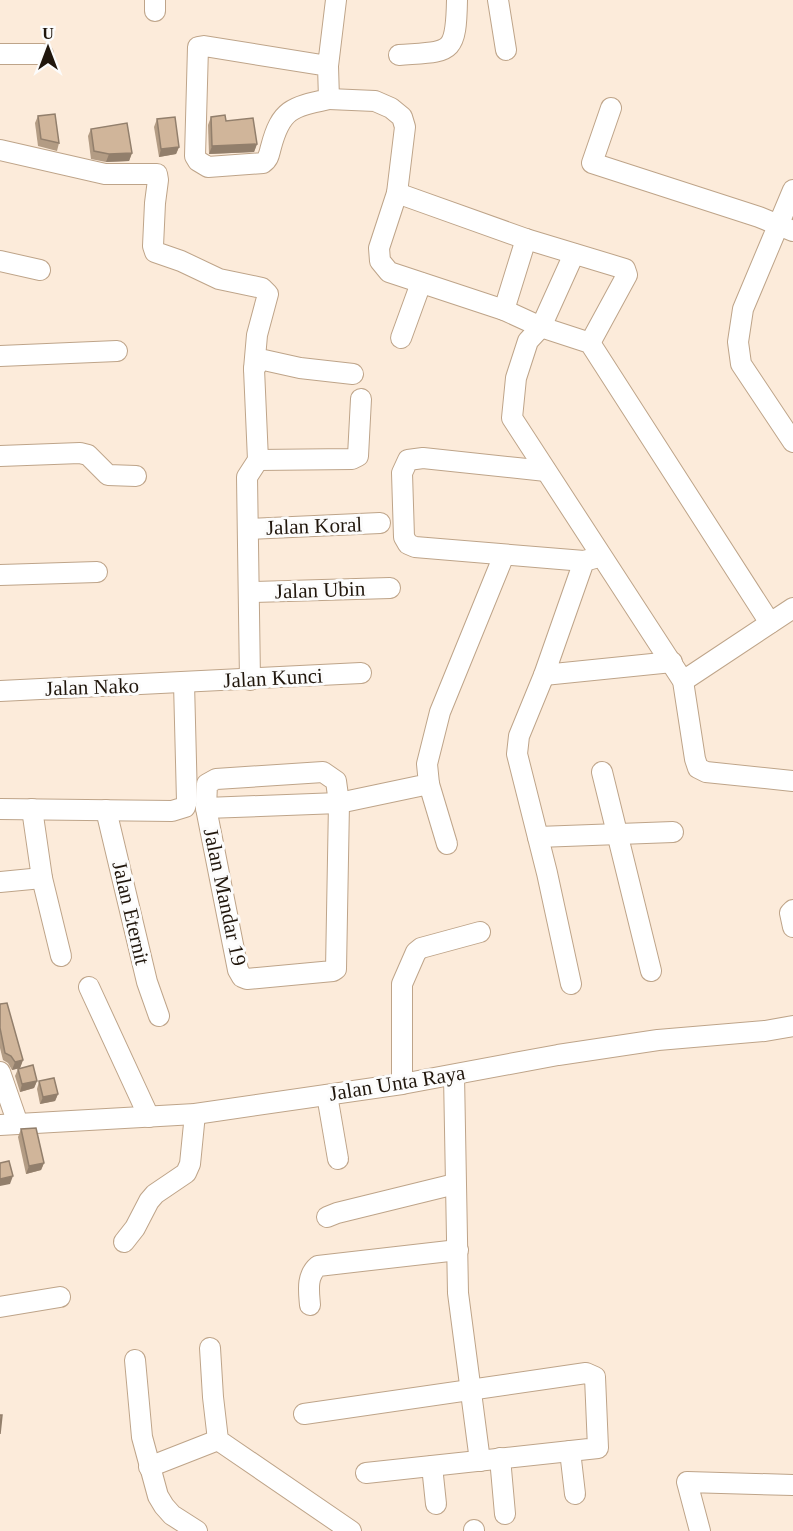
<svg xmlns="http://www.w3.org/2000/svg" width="793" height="1531" font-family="'Times New Roman',serif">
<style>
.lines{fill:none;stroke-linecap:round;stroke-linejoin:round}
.minor-casing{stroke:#bea489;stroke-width:22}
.minor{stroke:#fff;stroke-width:20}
.wall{fill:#b39c84}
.shaded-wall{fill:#927f6c}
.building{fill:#d0b59a;stroke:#927f6c;stroke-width:1.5}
.labels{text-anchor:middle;stroke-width:6;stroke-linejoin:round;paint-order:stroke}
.street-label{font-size:21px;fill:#20160c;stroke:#fcfcfc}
</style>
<rect width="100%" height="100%" fill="#fcebda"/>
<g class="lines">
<!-- minor casing -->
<g class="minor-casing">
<g id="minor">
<path d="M 155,0 L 155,11"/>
<path d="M 498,0 L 506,50"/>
<path d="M 0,54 L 43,54"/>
<path d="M 399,55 C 451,51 456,56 457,0"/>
<path d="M 328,66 L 204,46 L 198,47 L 195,156 L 198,161 L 208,167 L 263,163 C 269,159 269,154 271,147 C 281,109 292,107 329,99 L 328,66 L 336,0"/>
<path d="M 329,99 L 375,101 L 391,108 L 402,117 L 405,127 L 397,193 L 379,248 L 380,261 L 389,272 L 504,310 L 541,327 L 590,343 L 770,623"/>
<path d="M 611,108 L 592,163 L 759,217 L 793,231"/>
<path d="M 0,150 L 105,174 L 157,174 L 158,180 L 155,203 L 153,246 L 155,252 L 181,261 L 219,279 L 262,288 L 268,294 L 257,335 L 254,369 L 258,460 L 247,477 L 250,680"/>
<path d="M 793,190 L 743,309 L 738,342 L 741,364 L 793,442"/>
<path d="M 397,193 L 526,239 L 625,269 L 627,275 L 590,343"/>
<path d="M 574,254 L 541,327 L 528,341 L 516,378 L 512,418 L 683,681 L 695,759 L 698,768 L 706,772 L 793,781"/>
<path d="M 0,261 L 40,270"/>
<path d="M 504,310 L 526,239"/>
<path d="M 401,338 L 421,283"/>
<path d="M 0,356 L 117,351"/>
<path d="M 254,369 L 259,362 L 264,360 L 300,368 L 353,374"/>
<path d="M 0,456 L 80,453 L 88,455 L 108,475 L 136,476"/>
<path d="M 258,460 L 352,459 L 358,456 L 361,399"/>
<path d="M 546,471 L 423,458 L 408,460 L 402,473 L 404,537 L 408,544 L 415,547 L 584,561"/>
<path d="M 249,529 L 380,523"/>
<path d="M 595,558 L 584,561 L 544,675 L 672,662"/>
<path d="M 0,575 L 97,572"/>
<path d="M 250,592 L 390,588"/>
<path d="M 544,675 L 519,736 L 517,754 L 547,873 L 571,984"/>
<path d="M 683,681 L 793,608"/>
<path d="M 0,691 L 361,673"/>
<path d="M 323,772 L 336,781 L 339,803 L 336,969 L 333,971 L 247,979 L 242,977 L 238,970 L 206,808 L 207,784 L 216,779 Z"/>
<path d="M 602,772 L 651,971"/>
<path d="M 429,784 L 447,844"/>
<path d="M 206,808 L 339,803 L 429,784 L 427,764 L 440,712 L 504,555"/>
<path d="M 0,809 L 172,811 L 185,807 L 187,801 L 184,683"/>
<path d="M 32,809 L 42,878 L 61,956"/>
<path d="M 106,810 L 147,982 L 159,1016"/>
<path d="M 538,837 L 673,832"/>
<path d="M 0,882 L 42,878"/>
<path d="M 793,910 L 790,913 L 793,927"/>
<path d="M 89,987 L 149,1117"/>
<path d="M 0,1072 L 18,1124"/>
<path d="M 454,1075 L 458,1293 L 480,1461"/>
<path d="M 402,1084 L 402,984 L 416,952 L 421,948 L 480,932"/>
<path d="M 327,1095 L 338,1159"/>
<path d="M 0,1125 L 195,1114 L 402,1084 L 558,1055 L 658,1040 L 765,1031 L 793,1026"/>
<path d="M 327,1217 L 337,1213 L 455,1184"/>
<path d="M 124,1242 L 135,1228 L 149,1201 L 155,1194 L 186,1173 L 190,1164 L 195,1114"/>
<path d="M 310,1305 C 309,1292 306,1276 318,1266 L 458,1250"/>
<path d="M 0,1307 L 60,1297"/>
<path d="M 210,1348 L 213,1397 L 218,1440 L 351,1531"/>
<path d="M 135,1360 L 142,1437 L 158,1496 L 164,1506 L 172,1515 L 197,1531"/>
<path d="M 304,1414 L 586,1373 L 595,1377 L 598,1448 L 366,1473"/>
<path d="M 570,1451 L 575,1494"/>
<path d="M 500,1458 L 505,1514"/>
<path d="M 432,1466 L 436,1504"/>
<path d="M 149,1467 L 218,1440"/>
<path d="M 474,1531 L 474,1530"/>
<path d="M 700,1531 L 687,1482 L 793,1485"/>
</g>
</g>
<!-- minor -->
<use href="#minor" class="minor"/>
</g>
<!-- wall -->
<g class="wall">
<path d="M 38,116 L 59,143 L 57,151 L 38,146 L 35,123 Z"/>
<path d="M 211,117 L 226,121 L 257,144 L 254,152 L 209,154 L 208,125 Z"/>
<path d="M 157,119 L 179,147 L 176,154 L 159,157 L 154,127 Z"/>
<path d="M 91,129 L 132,153 L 129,161 L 106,162 L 91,159 L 88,136 Z"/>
<path d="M 0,1004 L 23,1060 L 20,1068 L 12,1070 L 8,1063 L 3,1060 L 0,1048 Z"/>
<path d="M 18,1069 L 37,1081 L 34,1088 L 20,1092 L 15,1076 Z"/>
<path d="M 39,1081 L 58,1094 L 55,1101 L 40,1104 L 37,1089 Z"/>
<path d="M 21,1129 L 44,1163 L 41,1170 L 26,1174 L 18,1137 Z"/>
</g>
<!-- shaded-wall -->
<g class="shaded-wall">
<path d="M 257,144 L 254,152 L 209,154 L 212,146 Z"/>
<path d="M 179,147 L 176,154 L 159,157 L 161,149 Z"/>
<path d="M 132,153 L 129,161 L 106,162 L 109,154 Z"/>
<path d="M 23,1060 L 20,1068 L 12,1070 L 15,1062 Z"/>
<path d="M 37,1081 L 34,1088 L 20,1092 L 22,1084 Z"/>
<path d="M 58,1094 L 55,1101 L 40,1104 L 43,1097 Z"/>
<path d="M 44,1163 L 41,1170 L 26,1174 L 29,1166 Z"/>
<path d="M 13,1176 L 10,1184 L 0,1186 L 0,1179 Z"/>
</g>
<!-- building -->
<g class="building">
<path d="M 55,114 L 59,143 L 41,139 L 38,116 Z"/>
<path d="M 225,115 L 226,121 L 253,118 L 257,144 L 212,146 L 211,117 Z"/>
<path d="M 175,117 L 179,147 L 161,149 L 157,119 Z"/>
<path d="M 127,123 L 132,153 L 109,154 L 94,151 L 91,129 Z"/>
<path d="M 7,1003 L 23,1060 L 15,1062 L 11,1056 L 5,1053 L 0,1028 L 0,1004 Z"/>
<path d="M 33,1065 L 37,1081 L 22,1084 L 18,1069 Z"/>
<path d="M 54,1078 L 58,1094 L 43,1097 L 39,1081 Z"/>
<path d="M 36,1128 L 44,1163 L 29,1166 L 21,1129 Z"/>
<path d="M 9,1161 L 13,1176 L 0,1179 L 0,1163 Z"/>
<path d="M 0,1415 L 2,1415 L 0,1434 Z"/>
</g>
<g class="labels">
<!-- street labels -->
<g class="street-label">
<text transform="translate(314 526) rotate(-2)" y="7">Jalan Koral</text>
<text transform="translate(320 590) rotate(-2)" y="7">Jalan Ubin</text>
<text transform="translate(273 678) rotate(-3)" y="7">Jalan Kunci</text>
<text transform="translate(92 687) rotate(-2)" y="7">Jalan Nako</text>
<text transform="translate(225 897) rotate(78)" y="7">Jalan Mandar 19</text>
<text transform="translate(131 913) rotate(77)" y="7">Jalan Eternit</text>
<text transform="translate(397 1083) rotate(-9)" y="7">Jalan Unta Raya</text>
</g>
</g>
<!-- north arrow -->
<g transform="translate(48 48)" stroke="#fcfcfc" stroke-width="4.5" paint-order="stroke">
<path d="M0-4.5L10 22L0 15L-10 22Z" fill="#20160c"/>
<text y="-9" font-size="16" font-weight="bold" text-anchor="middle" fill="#20160c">U</text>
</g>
</svg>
